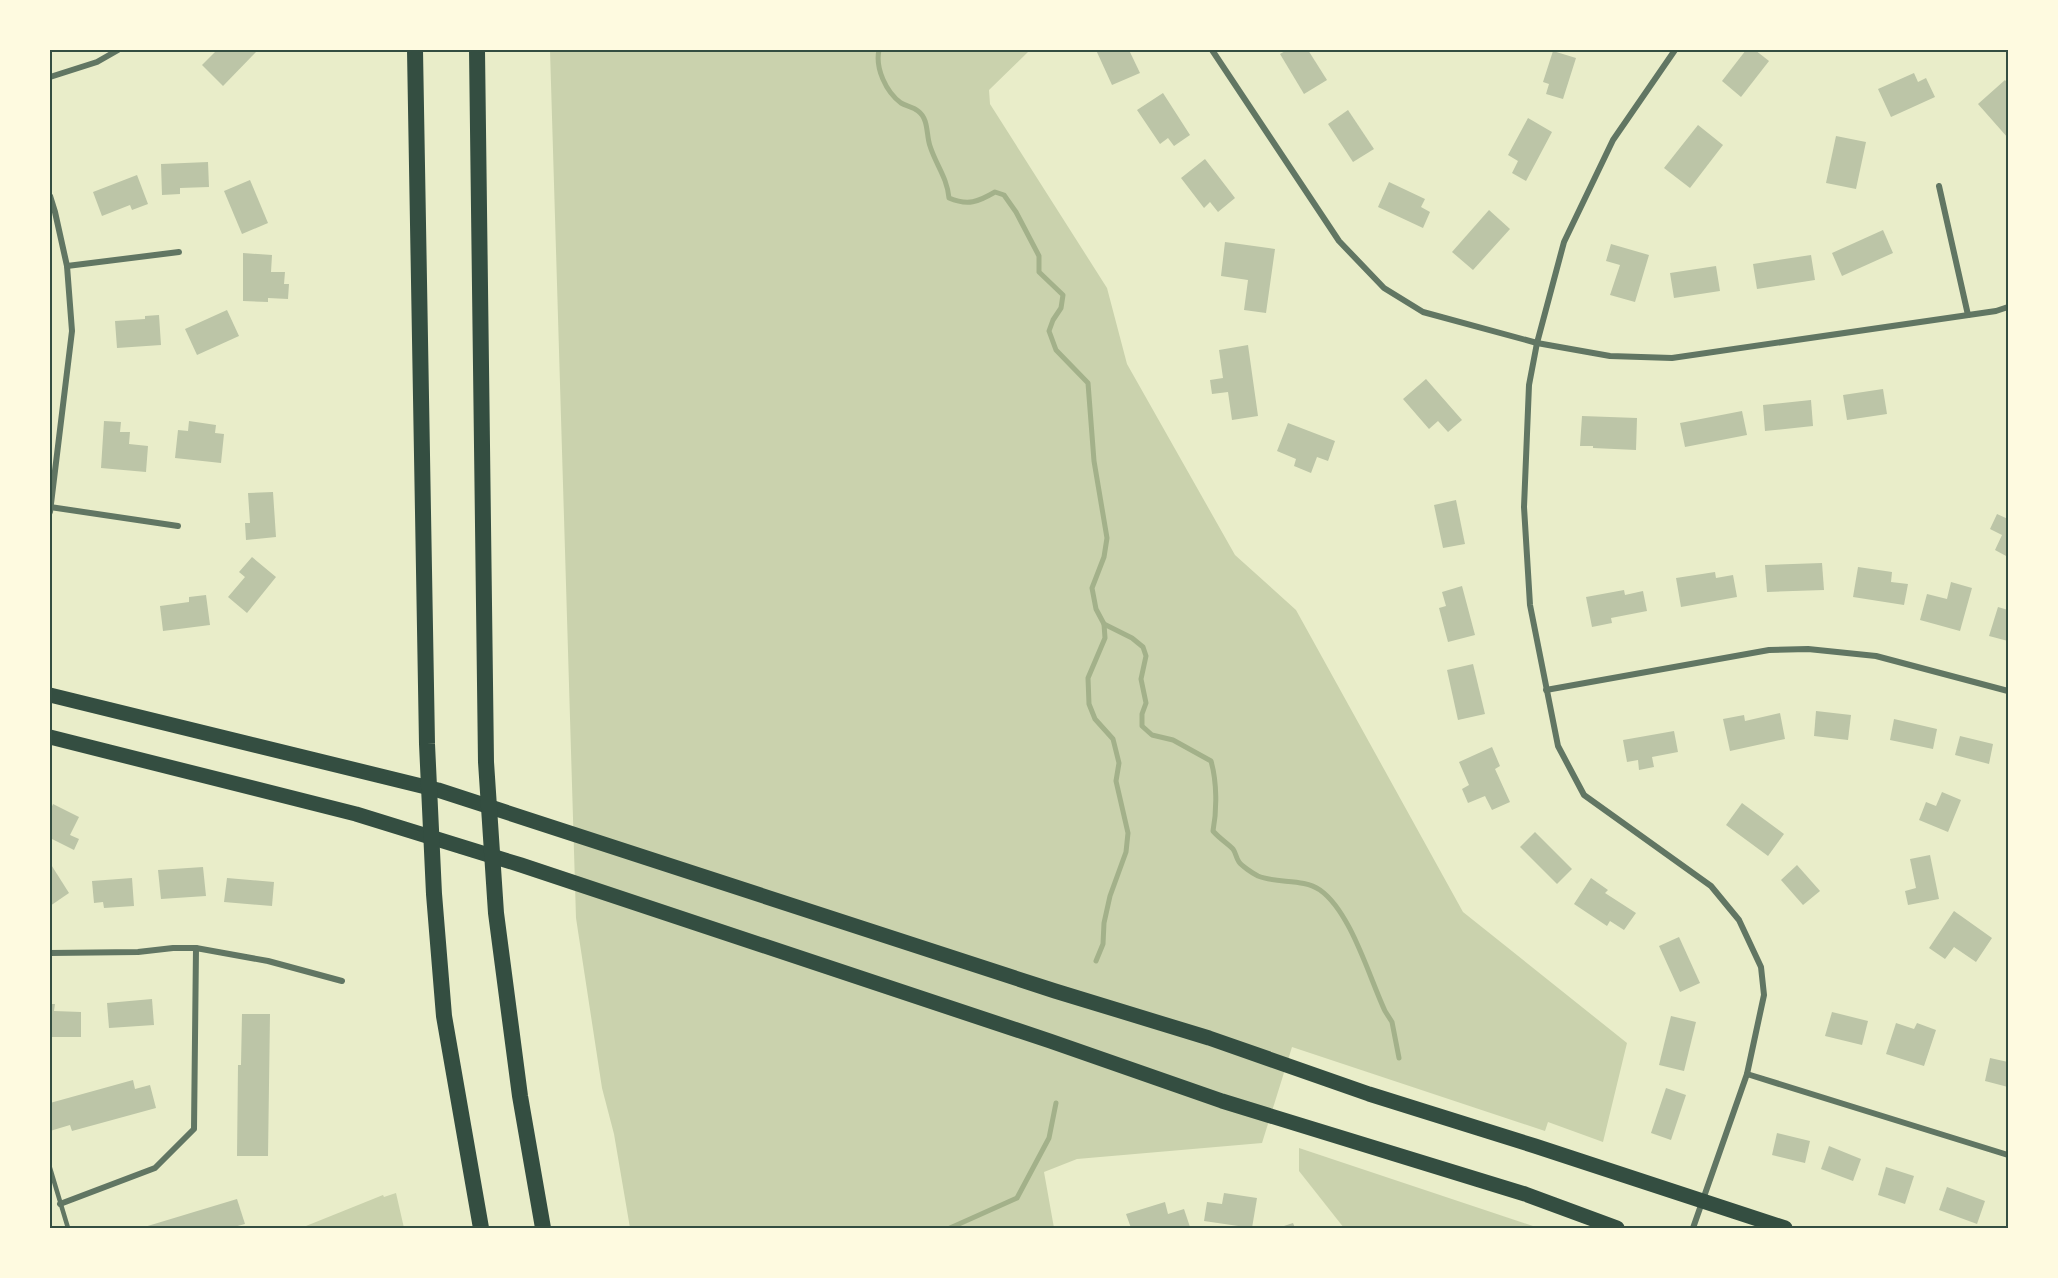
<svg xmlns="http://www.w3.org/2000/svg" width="2058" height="1278" font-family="'Golos Text',sans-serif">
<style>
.green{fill:#cad2ad}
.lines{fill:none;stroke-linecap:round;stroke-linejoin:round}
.stream{stroke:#a3b18a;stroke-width:5}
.building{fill:#bcc5a7}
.service{stroke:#617663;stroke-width:4.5}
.minor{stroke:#617663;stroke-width:6}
.primary{stroke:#344e41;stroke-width:15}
.motorway{stroke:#344e41;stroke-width:16}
.neatline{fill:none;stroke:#344e41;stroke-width:2}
</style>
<rect width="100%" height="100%" fill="#e9edc9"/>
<!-- green -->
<g class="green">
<path d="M 550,50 L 1028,50 L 1028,52 L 989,90 L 990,104 L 1107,288 L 1127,364 L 1235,555 L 1296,610 L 1463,912 L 1627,1043 L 1603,1142 L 1548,1122 L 1545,1131 L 1292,1047 L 1262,1143 L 1077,1159 L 1044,1172 L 1054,1228 L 630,1228 L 614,1134 L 602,1088 L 576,918 Z"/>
<path d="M 1299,1148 L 1539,1228 L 1344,1228 L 1299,1171 Z"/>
<path d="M 396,1193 L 404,1228 L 301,1228 L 383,1195 L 384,1197 Z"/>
</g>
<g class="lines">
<!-- stream -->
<g class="stream">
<path d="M 879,50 C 875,68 886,92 901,103 C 906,106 914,107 918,111 C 929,119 926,135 930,146 C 936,165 947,177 949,198 C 968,206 978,202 995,192 L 1004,195 L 1016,212 L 1039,256 L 1039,272 L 1063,295 L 1061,308 L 1053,320 L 1049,331 L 1056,350 L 1088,383 L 1094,461 L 1107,538 L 1104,557 L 1092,588 L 1096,609 L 1104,624 L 1105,638 L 1088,678 L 1089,704 L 1095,719 L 1113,739 L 1119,763 L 1116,781 L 1128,833 L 1126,852 L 1110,896 L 1104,923 L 1103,944 L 1096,961"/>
<path d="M 1104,624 L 1132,638 L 1143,647 L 1146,656 L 1141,679 L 1146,703 L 1142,714 L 1142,726 L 1152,735 L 1173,740 L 1211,761 C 1217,782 1217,810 1213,831 C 1219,838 1227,843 1233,849 C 1236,853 1236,858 1239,862 C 1242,866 1252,873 1258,876 C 1277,884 1303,878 1320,890 C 1351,912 1369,977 1385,1011 L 1392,1022 L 1399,1058"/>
<path d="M 950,1228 L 1017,1198 L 1049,1138 L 1056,1103"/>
</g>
</g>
<!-- building -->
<g class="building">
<path d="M 217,50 L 258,50 L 223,86 L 202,65 Z"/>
<path d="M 1096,50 L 1129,50 L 1140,73 L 1112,85 Z"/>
<path d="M 1287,50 L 1308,50 L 1327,80 L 1304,94 L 1280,54 Z"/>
<path d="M 1746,50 L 1755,50 L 1769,61 L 1741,97 L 1722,81 Z"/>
<path d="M 1553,51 L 1576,58 L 1563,99 L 1546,94 L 1549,84 L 1543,82 Z"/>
<path d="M 1914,73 L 1918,82 L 1926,78 L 1935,97 L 1891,117 L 1878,89 Z"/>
<path d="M 2005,80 L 2008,84 L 2008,138 L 1978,104 Z"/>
<path d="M 1163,93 L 1190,135 L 1174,146 L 1168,138 L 1160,144 L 1137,110 Z"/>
<path d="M 1348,110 L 1374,149 L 1353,162 L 1328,124 Z"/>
<path d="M 1528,118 L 1552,132 L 1526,181 L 1512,173 L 1518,161 L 1508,155 Z"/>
<path d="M 1698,125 L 1723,145 L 1690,188 L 1664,168 Z"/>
<path d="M 1836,136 L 1866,142 L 1856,189 L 1826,183 Z"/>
<path d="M 1205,159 L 1235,198 L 1218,212 L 1210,202 L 1204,208 L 1181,178 Z"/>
<path d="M 208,162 L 209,187 L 180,188 L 180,194 L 162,195 L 161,164 Z"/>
<path d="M 137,175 L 148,204 L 132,210 L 130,205 L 102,216 L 93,192 Z"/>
<path d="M 250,180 L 268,223 L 242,234 L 224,191 Z"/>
<path d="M 1389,182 L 1425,199 L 1421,207 L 1430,212 L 1423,228 L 1378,207 Z"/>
<path d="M 1489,210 L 1510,229 L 1473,270 L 1452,252 Z"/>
<path d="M 1883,230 L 1893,253 L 1842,276 L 1832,253 Z"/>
<path d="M 1225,242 L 1275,249 L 1266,313 L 1244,310 L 1248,280 L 1221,276 Z"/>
<path d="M 1611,244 L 1649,255 L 1635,302 L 1610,295 L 1620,265 L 1606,261 Z"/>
<path d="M 243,253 L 272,255 L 271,272 L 285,272 L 284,284 L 289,284 L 288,299 L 268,298 L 268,302 L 243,301 Z"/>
<path d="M 1811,255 L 1815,280 L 1757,289 L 1753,264 Z"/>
<path d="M 1716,266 L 1720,291 L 1674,298 L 1670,273 Z"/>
<path d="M 227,310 L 239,336 L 197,355 L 185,329 Z"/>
<path d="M 159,315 L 161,345 L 117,348 L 115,321 L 145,319 L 145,316 Z"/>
<path d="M 1248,345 L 1258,416 L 1232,420 L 1228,392 L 1212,394 L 1210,380 L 1223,378 L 1219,350 Z"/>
<path d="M 1426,379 L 1462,420 L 1448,432 L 1438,421 L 1429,429 L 1403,399 Z"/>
<path d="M 1883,389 L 1887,414 L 1847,420 L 1843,395 Z"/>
<path d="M 1811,400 L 1813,426 L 1765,431 L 1763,405 Z"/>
<path d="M 1742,411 L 1747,435 L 1685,447 L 1680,423 Z"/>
<path d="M 1582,416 L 1637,418 L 1636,450 L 1593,448 L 1593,446 L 1580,446 Z"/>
<path d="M 104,421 L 121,422 L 120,432 L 130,432 L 129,444 L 148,446 L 146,472 L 101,468 Z"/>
<path d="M 189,421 L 216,425 L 215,433 L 224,434 L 221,463 L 175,458 L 178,430 L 188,431 Z"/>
<path d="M 1288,423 L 1335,441 L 1328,461 L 1317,457 L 1311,473 L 1294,466 L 1296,459 L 1277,451 Z"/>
<path d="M 273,492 L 276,537 L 246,540 L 245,523 L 250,523 L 248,493 Z"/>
<path d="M 1456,500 L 1465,544 L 1443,548 L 1434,505 Z"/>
<path d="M 1997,514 L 2008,519 L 2008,557 L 1995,550 L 2002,535 L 1990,529 Z"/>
<path d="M 252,557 L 276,577 L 247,613 L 228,597 L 245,577 L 239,572 Z"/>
<path d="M 1822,563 L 1824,590 L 1767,592 L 1765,565 Z"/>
<path d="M 1858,567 L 1892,572 L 1891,582 L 1908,584 L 1904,605 L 1853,597 Z"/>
<path d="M 1715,572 L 1716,578 L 1733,575 L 1737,597 L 1681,607 L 1676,578 Z"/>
<path d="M 1951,582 L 1972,588 L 1960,631 L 1920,620 L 1927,594 L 1947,599 Z"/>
<path d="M 1462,586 L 1475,635 L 1448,642 L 1439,608 L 1446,606 L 1442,592 Z"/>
<path d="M 1624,590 L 1625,595 L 1643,591 L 1647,611 L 1611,618 L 1612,623 L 1592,627 L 1586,597 Z"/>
<path d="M 206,595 L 210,625 L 163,631 L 160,606 L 189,602 L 189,597 Z"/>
<path d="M 1998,607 L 2008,610 L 2008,641 L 1989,636 Z"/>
<path d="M 1473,664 L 1485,714 L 1458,720 L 1447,670 Z"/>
<path d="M 1816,711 L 1851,715 L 1848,740 L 1814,736 Z"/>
<path d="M 1780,713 L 1785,739 L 1730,751 L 1723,719 L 1744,715 L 1745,721 Z"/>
<path d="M 1894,719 L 1937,729 L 1933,749 L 1890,740 Z"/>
<path d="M 1674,731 L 1678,752 L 1652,757 L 1654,767 L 1639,770 L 1638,760 L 1627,762 L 1623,740 Z"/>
<path d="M 1960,736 L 1993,744 L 1989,764 L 1955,755 Z"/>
<path d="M 1492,747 L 1500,766 L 1495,769 L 1510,802 L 1492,810 L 1485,796 L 1468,803 L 1462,789 L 1469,785 L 1459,762 Z"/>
<path d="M 1942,792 L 1961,800 L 1948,832 L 1919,820 L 1926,802 L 1936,806 Z"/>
<path d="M 1742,803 L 1784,834 L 1768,856 L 1726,825 Z"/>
<path d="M 53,804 L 79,817 L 70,835 L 79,839 L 74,850 L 50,838 L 50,811 Z"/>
<path d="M 1535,832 L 1572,869 L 1557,884 L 1520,847 Z"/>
<path d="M 1930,855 L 1939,899 L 1908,905 L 1905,891 L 1916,888 L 1910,859 Z"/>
<path d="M 50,863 L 69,893 L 50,906 Z"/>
<path d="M 1797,865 L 1820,891 L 1803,905 L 1781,880 Z"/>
<path d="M 203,867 L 206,896 L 161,899 L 158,870 Z"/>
<path d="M 132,878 L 134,906 L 104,908 L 103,902 L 94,903 L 92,881 Z"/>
<path d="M 227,878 L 274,882 L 272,906 L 224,902 Z"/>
<path d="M 1591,878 L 1608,890 L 1605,893 L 1636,913 L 1624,930 L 1610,921 L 1607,926 L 1574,904 Z"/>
<path d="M 1954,911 L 1992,938 L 1976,962 L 1954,947 L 1945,959 L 1929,948 Z"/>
<path d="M 1679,937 L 1700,983 L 1680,992 L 1659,946 Z"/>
<path d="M 152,999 L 154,1025 L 109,1028 L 107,1003 Z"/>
<path d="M 50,1004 L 55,1004 L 54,1011 L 81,1012 L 81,1037 L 50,1037 Z"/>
<path d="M 1832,1012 L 1868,1021 L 1862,1045 L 1825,1036 Z"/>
<path d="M 242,1014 L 270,1014 L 268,1156 L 237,1156 L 238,1065 L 241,1065 Z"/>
<path d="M 1671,1016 L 1696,1022 L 1684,1071 L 1659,1065 Z"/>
<path d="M 1896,1023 L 1914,1029 L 1917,1023 L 1936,1030 L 1924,1066 L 1886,1054 Z"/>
<path d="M 1990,1058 L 2008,1062 L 2008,1087 L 1985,1081 Z"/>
<path d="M 133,1080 L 135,1089 L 150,1085 L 156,1108 L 72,1131 L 70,1125 L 50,1131 L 50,1103 Z"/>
<path d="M 1666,1088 L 1686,1095 L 1671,1140 L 1651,1133 Z"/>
<path d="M 1777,1133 L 1810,1141 L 1805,1163 L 1772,1155 Z"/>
<path d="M 1829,1146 L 1861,1159 L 1853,1181 L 1821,1169 Z"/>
<path d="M 1886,1167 L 1914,1176 L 1905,1204 L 1878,1195 Z"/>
<path d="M 1947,1187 L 1985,1201 L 1977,1224 L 1939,1210 Z"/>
<path d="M 1224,1193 L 1257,1198 L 1252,1228 L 1204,1221 L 1207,1202 L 1222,1204 Z"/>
<path d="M 237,1199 L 245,1224 L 230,1228 L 141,1228 Z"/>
<path d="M 1165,1202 L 1168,1214 L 1184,1209 L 1190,1227 L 1185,1228 L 1131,1228 L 1126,1214 Z"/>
<path d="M 1293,1223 L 1295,1228 L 1278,1228 Z"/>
</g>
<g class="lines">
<!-- service -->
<path class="service" d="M 50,1168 L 68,1228"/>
<!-- minor -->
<g class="minor">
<path d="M 1212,50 L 1339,241 L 1384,288 L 1423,312 L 1537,343 L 1610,356 L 1672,358 L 1996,311 L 2008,307"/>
<path d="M 1675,50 L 1613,140 L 1564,242 L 1537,343 L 1529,385 L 1524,507 L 1530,605 L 1558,746 L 1584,795 L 1711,886 L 1739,920 L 1761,967 L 1764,995 L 1747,1074 L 1693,1228"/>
<path d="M 50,77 L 97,62 L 118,50"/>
<path d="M 1939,186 L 1968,315"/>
<path d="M 50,196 L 55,212 L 67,266 L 72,331 L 50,512"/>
<path d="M 67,266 L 179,252"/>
<path d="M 50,507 L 178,526"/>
<path d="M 1546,690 L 1769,650 L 1808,649 L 1876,656 L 2008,691"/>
<path d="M 50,953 L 138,952 L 173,948 L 196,948 L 268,961 L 342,981"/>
<path d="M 1747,1074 L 2008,1155"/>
<path d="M 60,1204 L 155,1168 L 194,1129 L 196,948"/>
</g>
<!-- primary -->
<g class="primary">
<path d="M 50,695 L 438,790 L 1055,991 L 1209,1038 L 1369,1094 L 1535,1146 L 1785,1228"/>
<path d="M 50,737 L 356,814 L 521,865 L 1050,1041 L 1222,1101 L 1525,1194 L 1617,1228"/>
</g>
<!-- motorway -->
<g class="motorway">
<path d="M 415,50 L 427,744 L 434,894 L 444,1016 L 481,1228"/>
<path d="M 477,50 L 486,762 L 496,913 L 520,1096 L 543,1228"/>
</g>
</g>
<!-- border -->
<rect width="2058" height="1278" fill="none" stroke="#fefae0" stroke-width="102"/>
<rect x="51" y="51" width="1956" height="1176" class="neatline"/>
</svg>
